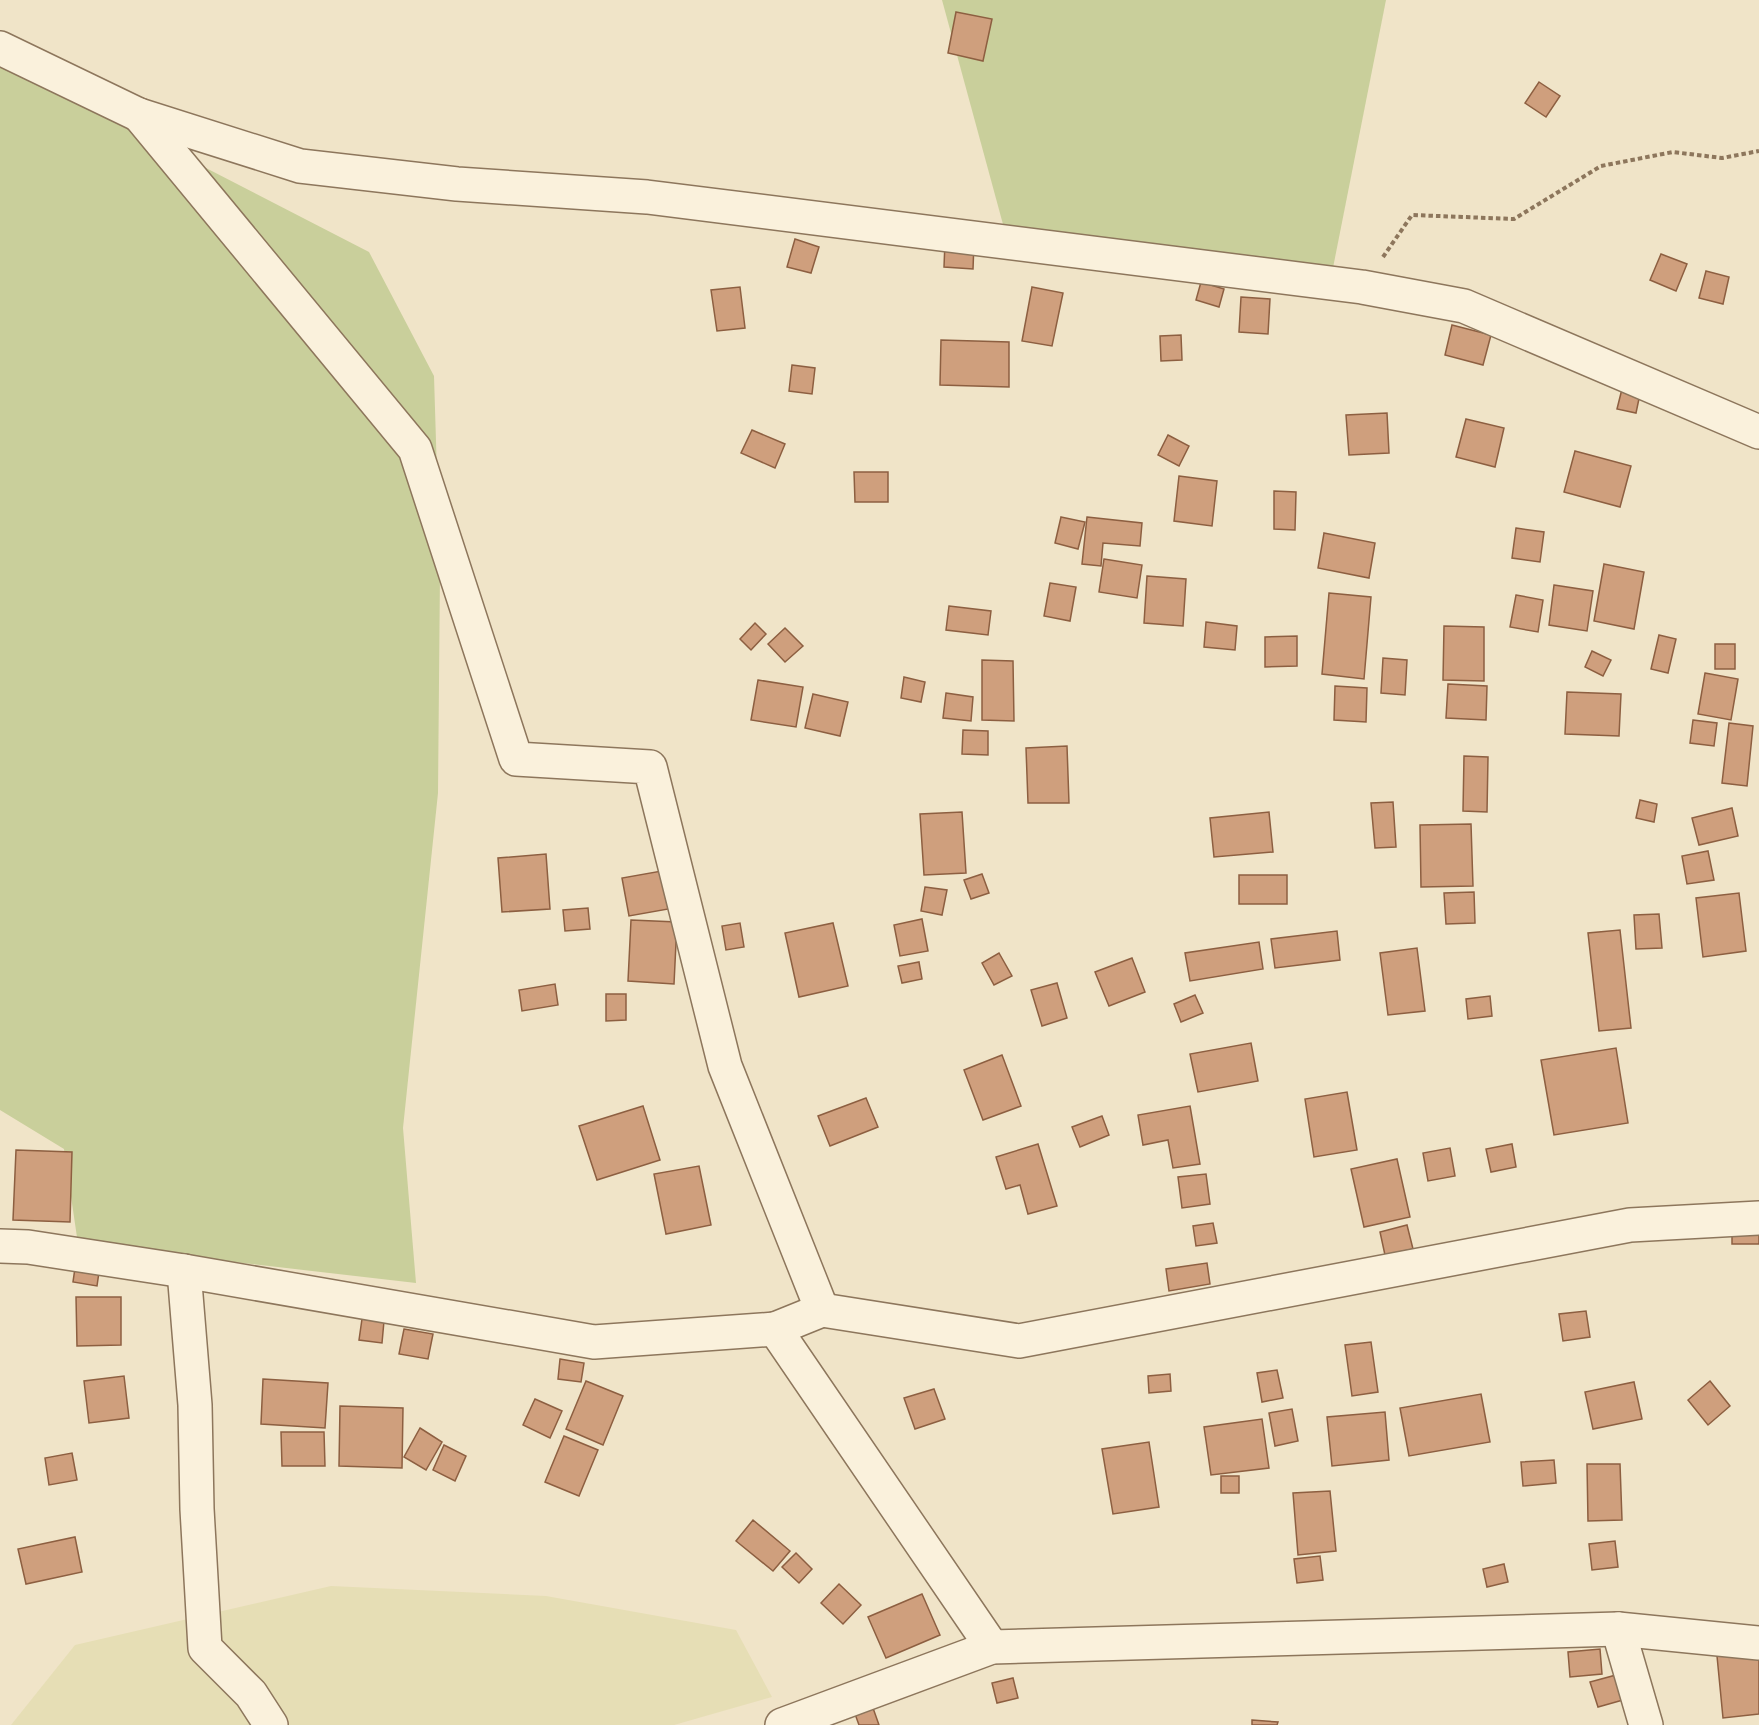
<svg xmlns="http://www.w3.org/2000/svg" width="1759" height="1725" font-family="Merriweather,serif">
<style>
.farmland{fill:#e6deb5}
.green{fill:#c9cf9b}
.building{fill:#cf9f7d;stroke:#8d5f41;stroke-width:1.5}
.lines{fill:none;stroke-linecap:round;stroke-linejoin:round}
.minor-casing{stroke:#8d765c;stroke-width:36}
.path{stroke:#8d765c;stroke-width:4;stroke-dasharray:4.5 3;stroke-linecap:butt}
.minor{stroke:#faf1dc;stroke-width:33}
</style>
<rect width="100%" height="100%" fill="#f0e4c8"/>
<!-- farmland -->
<path class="farmland" d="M 331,1586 L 546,1596 L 736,1630 L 772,1697 L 674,1725 L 11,1725 L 75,1645 Z"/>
<!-- green -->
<g class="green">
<path d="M 942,0 L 1386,0 L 1330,283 L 1004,228 Z"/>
<path d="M 0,62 L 369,252 L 434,376 L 440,572 L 438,793 L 403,1128 L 416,1283 L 78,1244 L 64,1149 L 0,1110 Z"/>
</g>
<!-- building -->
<g class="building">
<path d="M 956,12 L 992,19 L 983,61 L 948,53 Z"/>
<path d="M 1539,82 L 1560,96 L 1546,117 L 1525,103 Z"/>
<path d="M 795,239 L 819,247 L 811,273 L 787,267 Z"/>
<path d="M 945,242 L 974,243 L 973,269 L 944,267 Z"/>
<path d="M 1661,254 L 1687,264 L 1676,291 L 1650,280 Z"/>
<path d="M 1706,271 L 1729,277 L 1723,304 L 1699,298 Z"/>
<path d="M 1201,282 L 1224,289 L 1219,307 L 1196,300 Z"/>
<path d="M 740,287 L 745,328 L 717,331 L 711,290 Z"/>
<path d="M 1032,287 L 1063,293 L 1052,346 L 1022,341 Z"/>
<path d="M 1241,297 L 1270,299 L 1268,334 L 1239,332 Z"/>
<path d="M 1452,325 L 1491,335 L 1483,365 L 1445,355 Z"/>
<path d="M 1181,335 L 1182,360 L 1161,361 L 1160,336 Z"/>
<path d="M 941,340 L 1009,342 L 1009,387 L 940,385 Z"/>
<path d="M 792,365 L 815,368 L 812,394 L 789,391 Z"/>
<path d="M 1623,385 L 1641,389 L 1636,413 L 1617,409 Z"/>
<path d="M 1387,413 L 1389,453 L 1349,455 L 1346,415 Z"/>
<path d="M 1466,419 L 1504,428 L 1495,467 L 1456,457 Z"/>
<path d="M 752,430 L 785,444 L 775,468 L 741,453 Z"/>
<path d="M 1168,435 L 1189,446 L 1179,466 L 1158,455 Z"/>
<path d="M 1575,451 L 1631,466 L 1620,507 L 1564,492 Z"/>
<path d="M 854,472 L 888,472 L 888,502 L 855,502 Z"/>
<path d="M 1179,476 L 1217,481 L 1212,526 L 1174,521 Z"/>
<path d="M 1274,491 L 1296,492 L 1295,530 L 1274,529 Z"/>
<path d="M 1061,517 L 1085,522 L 1078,549 L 1055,543 Z"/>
<path d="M 1087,517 L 1142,523 L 1140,546 L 1103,543 L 1101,566 L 1082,564 Z"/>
<path d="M 1516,528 L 1544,532 L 1540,562 L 1512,558 Z"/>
<path d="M 1324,533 L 1375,543 L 1369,578 L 1318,568 Z"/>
<path d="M 1104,559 L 1142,565 L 1137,598 L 1099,592 Z"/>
<path d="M 1604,564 L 1644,572 L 1634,629 L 1594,621 Z"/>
<path d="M 1147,576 L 1186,579 L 1183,626 L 1144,623 Z"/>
<path d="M 1050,583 L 1076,587 L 1070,621 L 1044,616 Z"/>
<path d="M 1554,585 L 1593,591 L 1587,631 L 1549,625 Z"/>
<path d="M 1329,593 L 1371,597 L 1364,679 L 1322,674 Z"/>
<path d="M 1516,595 L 1543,600 L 1538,632 L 1510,627 Z"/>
<path d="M 949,606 L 991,611 L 988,635 L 946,630 Z"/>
<path d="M 1206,622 L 1237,626 L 1235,650 L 1204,647 Z"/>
<path d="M 755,623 L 766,634 L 751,650 L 740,639 Z"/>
<path d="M 1444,626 L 1484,627 L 1484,681 L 1443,680 Z"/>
<path d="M 785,628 L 803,646 L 785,662 L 768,644 Z"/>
<path d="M 1659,635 L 1676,639 L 1668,673 L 1651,669 Z"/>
<path d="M 1297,636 L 1297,666 L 1265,667 L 1265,637 Z"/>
<rect x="1715" y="644" width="20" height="25"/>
<path d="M 1592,651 L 1611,660 L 1603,676 L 1585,667 Z"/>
<path d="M 1383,658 L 1407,660 L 1405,695 L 1381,693 Z"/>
<path d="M 982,660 L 1013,661 L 1014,721 L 982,720 Z"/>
<path d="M 1705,673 L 1738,679 L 1731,720 L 1698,714 Z"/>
<path d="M 904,677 L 925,682 L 921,702 L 901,698 Z"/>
<path d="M 758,680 L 803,687 L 796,727 L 751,720 Z"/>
<path d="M 1448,684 L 1487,686 L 1486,720 L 1446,718 Z"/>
<path d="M 1335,686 L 1367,688 L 1366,722 L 1334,720 Z"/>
<path d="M 1567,692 L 1621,694 L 1619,736 L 1565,734 Z"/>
<path d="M 946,693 L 973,697 L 971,721 L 943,718 Z"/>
<path d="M 813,694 L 848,702 L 840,736 L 805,728 Z"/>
<path d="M 1693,720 L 1717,723 L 1714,746 L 1690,743 Z"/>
<path d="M 1729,723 L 1753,726 L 1747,786 L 1722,783 Z"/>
<path d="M 963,730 L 988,731 L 988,755 L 962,754 Z"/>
<path d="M 1067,746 L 1069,803 L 1028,803 L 1026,748 Z"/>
<path d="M 1464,756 L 1488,757 L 1487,812 L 1463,811 Z"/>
<path d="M 1640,800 L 1657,804 L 1654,822 L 1636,818 Z"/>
<path d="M 1393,802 L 1396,847 L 1375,848 L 1371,803 Z"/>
<path d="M 1732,808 L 1738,836 L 1699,845 L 1692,818 Z"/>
<path d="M 962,812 L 966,873 L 924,875 L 920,814 Z"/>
<path d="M 1269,812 L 1273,852 L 1214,857 L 1210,818 Z"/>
<path d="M 1471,824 L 1473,886 L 1421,887 L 1420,825 Z"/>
<path d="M 1708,851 L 1714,880 L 1687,884 L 1682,856 Z"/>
<path d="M 546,854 L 550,909 L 502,912 L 498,858 Z"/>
<path d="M 667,870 L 674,908 L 629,916 L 622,878 Z"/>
<path d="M 982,874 L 989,893 L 971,899 L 964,880 Z"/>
<rect x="1239" y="875" width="48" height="29"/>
<path d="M 925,887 L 947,890 L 942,915 L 921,911 Z"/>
<path d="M 1474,892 L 1475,923 L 1446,924 L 1444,893 Z"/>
<path d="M 1739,893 L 1746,951 L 1703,957 L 1696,898 Z"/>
<path d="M 588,908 L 590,929 L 565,931 L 563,910 Z"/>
<path d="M 1659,914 L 1662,948 L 1636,949 L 1634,915 Z"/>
<path d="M 922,919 L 928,951 L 900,956 L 894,925 Z"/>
<path d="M 631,920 L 677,922 L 674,984 L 628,981 Z"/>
<path d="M 740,923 L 744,947 L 726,950 L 722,926 Z"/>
<path d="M 833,923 L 848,986 L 799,997 L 785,933 Z"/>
<path d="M 1620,930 L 1631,1028 L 1599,1031 L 1588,933 Z"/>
<path d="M 1337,931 L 1340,960 L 1275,968 L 1271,939 Z"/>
<path d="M 1259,942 L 1263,969 L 1190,981 L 1185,953 Z"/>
<path d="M 1417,948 L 1425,1011 L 1388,1015 L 1380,953 Z"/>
<path d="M 999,953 L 1012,976 L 994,985 L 982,963 Z"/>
<path d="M 1132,958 L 1145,992 L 1109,1006 L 1095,972 Z"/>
<path d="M 919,962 L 922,979 L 902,983 L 898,966 Z"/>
<path d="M 1057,983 L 1067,1018 L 1042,1026 L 1031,990 Z"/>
<path d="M 555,984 L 558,1005 L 522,1011 L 519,990 Z"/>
<path d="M 606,994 L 626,994 L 626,1020 L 606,1021 Z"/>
<path d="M 1195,995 L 1203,1013 L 1181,1022 L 1174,1004 Z"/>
<path d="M 1490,996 L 1492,1016 L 1468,1019 L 1466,999 Z"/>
<path d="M 1251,1043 L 1258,1081 L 1198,1092 L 1190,1054 Z"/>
<path d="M 1616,1048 L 1628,1123 L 1554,1135 L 1541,1060 Z"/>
<path d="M 1002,1055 L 1021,1106 L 983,1120 L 964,1070 Z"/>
<path d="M 1347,1092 L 1357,1150 L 1314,1157 L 1305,1099 Z"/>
<path d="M 866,1098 L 878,1127 L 830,1146 L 818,1116 Z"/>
<path d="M 643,1106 L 660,1160 L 597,1180 L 579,1126 Z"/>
<path d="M 1190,1106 L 1200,1164 L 1173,1168 L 1168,1140 L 1143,1145 L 1138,1115 Z"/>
<path d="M 1102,1116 L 1109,1135 L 1080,1147 L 1072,1127 Z"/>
<path d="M 1038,1144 L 1057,1206 L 1028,1214 L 1020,1185 L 1006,1189 L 996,1157 Z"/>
<path d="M 1512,1144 L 1516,1167 L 1491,1172 L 1486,1149 Z"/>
<path d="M 1450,1148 L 1455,1176 L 1428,1181 L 1423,1153 Z"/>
<path d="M 16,1150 L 72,1152 L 70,1222 L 13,1220 Z"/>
<path d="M 1397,1159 L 1410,1217 L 1364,1227 L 1351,1169 Z"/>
<path d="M 699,1166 L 711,1225 L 666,1234 L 654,1174 Z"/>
<path d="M 1206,1174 L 1210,1204 L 1182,1208 L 1178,1177 Z"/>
<path d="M 1759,1220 L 1759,1244 L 1732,1244 L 1732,1221 Z"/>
<path d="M 1213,1223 L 1217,1243 L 1196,1246 L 1193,1226 Z"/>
<path d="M 1407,1225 L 1413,1249 L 1385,1255 L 1380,1232 Z"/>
<path d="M 76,1261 L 100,1265 L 97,1286 L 73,1282 Z"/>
<path d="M 1207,1263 L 1210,1284 L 1169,1291 L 1166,1269 Z"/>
<path d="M 76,1297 L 121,1297 L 121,1345 L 77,1346 Z"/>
<path d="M 1586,1311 L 1590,1337 L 1563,1341 L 1559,1314 Z"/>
<path d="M 362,1319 L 384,1321 L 382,1343 L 359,1340 Z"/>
<path d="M 404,1329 L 433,1334 L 428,1359 L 399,1354 Z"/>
<path d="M 1371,1342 L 1378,1392 L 1352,1396 L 1345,1345 Z"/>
<path d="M 560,1359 L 584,1363 L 581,1382 L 558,1379 Z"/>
<path d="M 1277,1370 L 1283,1398 L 1262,1402 L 1257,1373 Z"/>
<path d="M 1170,1374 L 1171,1391 L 1149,1393 L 1148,1376 Z"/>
<path d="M 124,1376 L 129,1418 L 89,1423 L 84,1381 Z"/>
<path d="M 263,1379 L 328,1383 L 325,1428 L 261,1424 Z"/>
<path d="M 586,1381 L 623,1396 L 603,1445 L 566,1429 Z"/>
<path d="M 1710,1381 L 1730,1406 L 1708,1425 L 1688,1400 Z"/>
<path d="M 1634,1382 L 1642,1419 L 1593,1429 L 1585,1392 Z"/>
<path d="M 934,1389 L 945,1419 L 915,1429 L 904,1398 Z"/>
<path d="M 1481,1394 L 1490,1442 L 1409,1456 L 1400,1408 Z"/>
<path d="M 535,1399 L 562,1411 L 550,1438 L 523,1425 Z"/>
<path d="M 340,1406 L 403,1408 L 402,1468 L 339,1466 Z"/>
<path d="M 1292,1409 L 1298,1441 L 1275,1446 L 1269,1413 Z"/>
<path d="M 1385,1412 L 1389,1460 L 1332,1466 L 1327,1417 Z"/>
<path d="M 1262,1419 L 1269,1468 L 1211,1475 L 1204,1427 Z"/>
<path d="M 420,1428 L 442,1442 L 426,1470 L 404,1457 Z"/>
<path d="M 281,1432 L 324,1432 L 325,1466 L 282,1466 Z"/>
<path d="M 564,1436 L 598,1450 L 579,1496 L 545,1482 Z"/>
<path d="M 1149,1442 L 1159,1507 L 1113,1514 L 1102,1449 Z"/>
<path d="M 444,1445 L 466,1456 L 455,1481 L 433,1470 Z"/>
<path d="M 72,1453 L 77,1480 L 49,1485 L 45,1458 Z"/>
<path d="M 1554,1460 L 1556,1483 L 1523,1486 L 1521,1462 Z"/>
<path d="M 1587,1464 L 1620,1464 L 1622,1520 L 1588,1521 Z"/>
<rect x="1221" y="1476" width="18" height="17"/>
<path d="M 1330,1491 L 1336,1551 L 1298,1555 L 1293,1493 Z"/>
<path d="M 753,1520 L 790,1551 L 773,1571 L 736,1541 Z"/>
<path d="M 75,1537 L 82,1572 L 26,1584 L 18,1549 Z"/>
<path d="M 1615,1541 L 1618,1567 L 1592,1570 L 1589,1544 Z"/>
<path d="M 796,1553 L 812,1569 L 799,1583 L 782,1567 Z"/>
<path d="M 1320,1556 L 1323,1580 L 1297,1583 L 1294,1559 Z"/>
<path d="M 1504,1564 L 1508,1582 L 1487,1587 L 1483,1569 Z"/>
<path d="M 839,1584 L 861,1605 L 843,1624 L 821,1603 Z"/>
<path d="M 922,1594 L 940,1635 L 886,1658 L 868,1617 Z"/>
<path d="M 1600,1649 L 1602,1674 L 1570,1677 L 1568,1652 Z"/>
<path d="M 1759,1653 L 1759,1714 L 1723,1718 L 1717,1656 Z"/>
<path d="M 1616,1675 L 1623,1700 L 1598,1707 L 1590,1682 Z"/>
<path d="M 1013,1678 L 1018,1698 L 997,1703 L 992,1683 Z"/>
<path d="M 873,1708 L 879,1725 L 859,1725 L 855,1714 Z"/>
<path d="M 1252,1720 L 1278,1722 L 1277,1725 L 1252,1725 Z"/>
</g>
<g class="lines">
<!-- minor casing -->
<g class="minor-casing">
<g id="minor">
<path d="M 0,48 L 139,115 L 300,166 L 457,184 L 647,197 L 1362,287 L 1464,306 L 1759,432"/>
<path d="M 139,115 L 415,449 L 516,759 L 650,767 L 725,1066 L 822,1310"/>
<path d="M 0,1246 L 28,1247 L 184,1271 L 594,1342 L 775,1329"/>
<path d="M 184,1271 L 195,1405 L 197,1509 L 205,1648 L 251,1694 L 271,1725"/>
<path d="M 1618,1629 L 1646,1725"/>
<path d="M 992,1647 L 775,1329 L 822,1310 L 1019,1341 L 1630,1225 L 1759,1218"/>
<path d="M 782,1725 L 992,1647 L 1618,1629 L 1759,1643"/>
</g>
</g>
<!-- path -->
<path class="path" d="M 1383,257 L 1412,215 L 1514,219 L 1601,166 L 1673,152 L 1722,158 L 1759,151"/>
<!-- minor -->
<use href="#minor" class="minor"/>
</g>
</svg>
